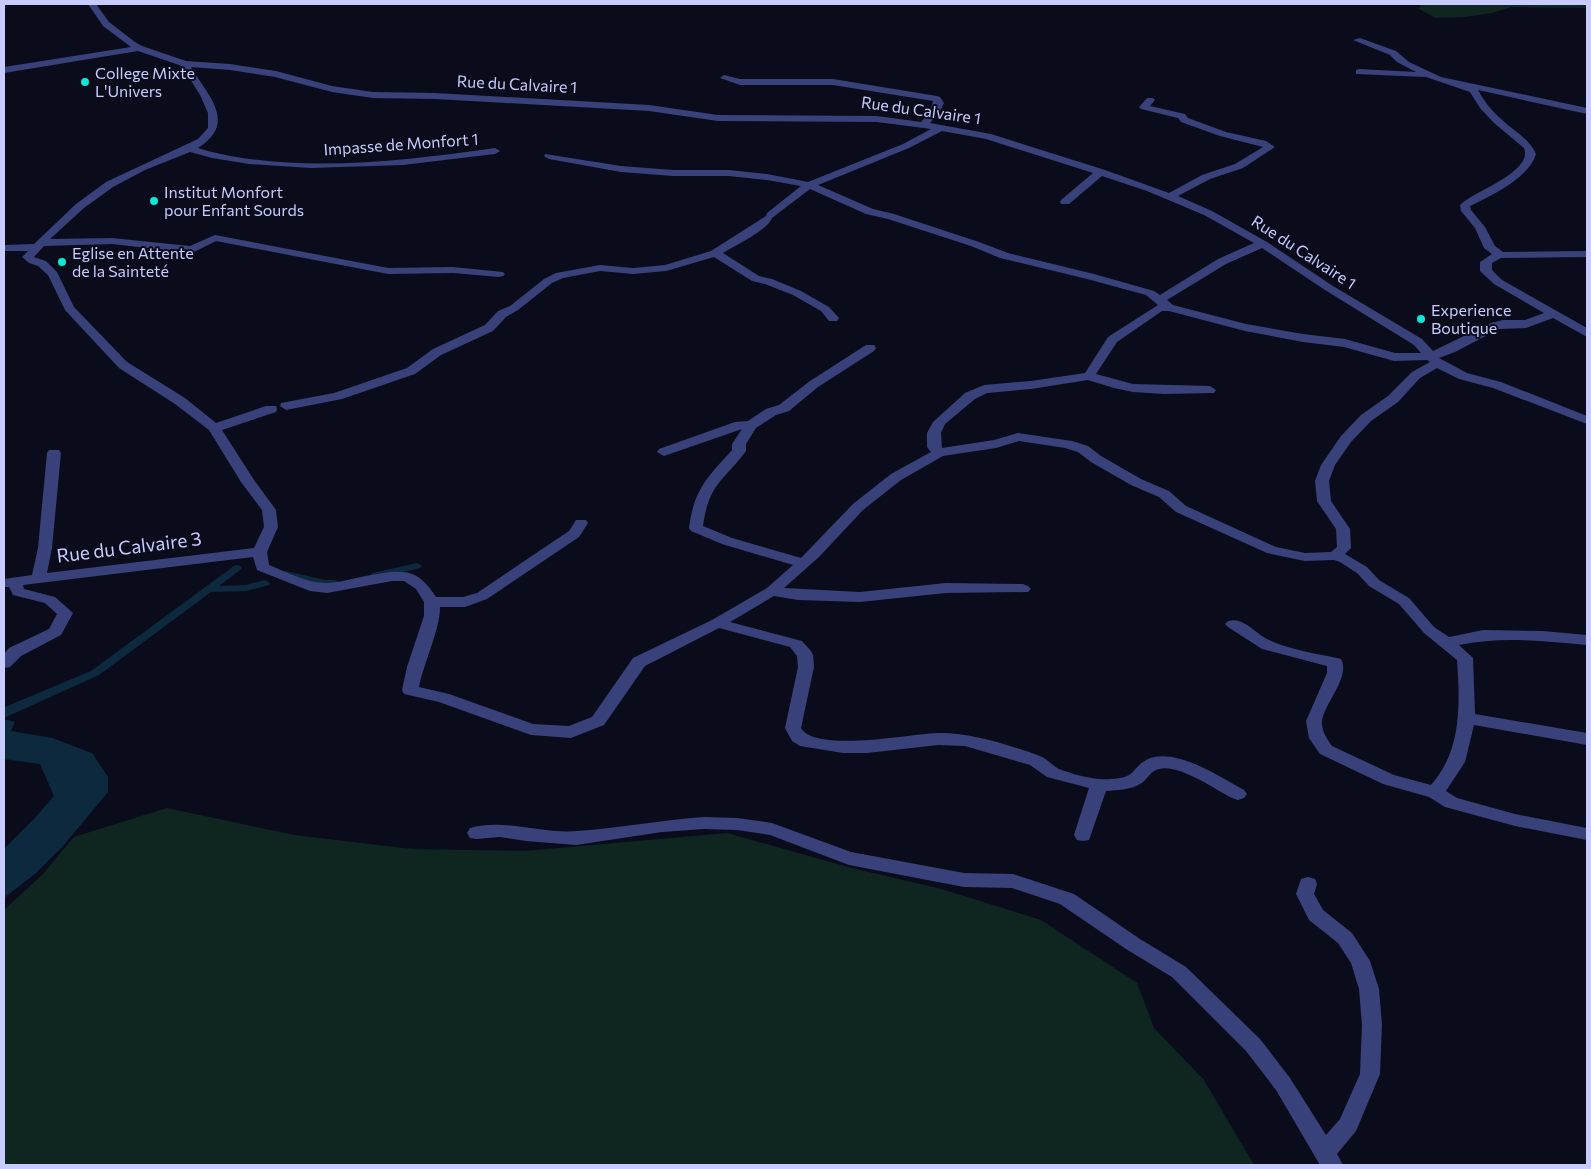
<svg xmlns="http://www.w3.org/2000/svg" width="1591" height="1169" font-family="Commissioner,sans-serif">
<style>
.green{fill:#0f2520}
.water{fill:#0d293e}
.lines{fill:none;stroke-linecap:round;stroke-linejoin:round}
.stream{fill:#0d293e;fill-rule:evenodd}
.minor{fill:#384179;fill-rule:evenodd}
.poi-dot{fill:#08e9d7;stroke:#0b0c1b;stroke-width:2}
.labels{text-anchor:middle;stroke-width:4;stroke-linejoin:round;paint-order:stroke}
.far-poi-label{font-size:16px;fill:#c7cbfd;stroke:#0b0c1b;text-anchor:start}
.far-street-label{font-size:16px;fill:#c7cbfd;stroke:#0b0c1b}
.street-label{font-size:19px;fill:#c7cbfd;stroke:#0b0c1b}
</style>
<rect width="100%" height="100%" fill="#0b0c1b"/>
<!-- green -->
<g class="green">
<path d="M 1421,4 L 1587,4 L 1587,8 L 1511,7 L 1492,13 L 1465,17 L 1436,18 L 1419,9 Z"/>
<path d="M 167,808 L 294,835 L 412,849 L 525,851 L 727,833 L 848,867 L 941,889 L 1041,920 L 1137,983 L 1154,1028 L 1204,1080 L 1254,1165 L 4,1165 L 4,910 L 42,875 L 74,837 Z"/>
</g>
<!-- water -->
<path class="water" d="M 4,719 L 15,722 L 11,731 L 52,738 L 92,753 L 108,777 L 108,792 L 63,846 L 36,873 L 4,898 L 4,849 L 34,819 L 54,796 L 40,764 L 4,759 Z"/>
<g class="lines">
<!-- stream -->
<g class="stream">
<path d="M 417,563 L 422,566 L 420,568 L 376,578 L 371,575 L 372,573 Z"/>
<path d="M 237,565 L 240,566 L 242,568 L 240,570 L 219,586 L 246,585 L 265,580 L 270,583 L 269,585 L 246,591 L 211,592 L 99,675 L 4,718 L 5,707 L 91,671 L 234,566 Z"/>
<path d="M 286,571 L 325,580 L 335,580 L 340,583 C 330,591 295,579 282,576 L 281,574 L 282,572 Z"/>
</g>
<!-- minor -->
<g class="minor">
<path d="M 88,4 L 96,4 L 109,22 L 135,42 L 142,46 L 186,61 L 230,64 L 276,71 L 332,86 L 373,92 L 435,93 L 649,105 L 718,115 L 877,116 L 921,122 L 930,112 L 933,101 L 833,85 L 740,85 L 720,78 L 724,75 L 740,79 L 833,79 L 937,96 L 940,97 L 944,103 L 939,113 L 930,123 L 991,134 L 1105,170 L 1169,193 L 1202,175 L 1235,164 L 1263,147 L 1220,136 L 1181,122 L 1178,118 L 1141,109 L 1139,107 L 1147,98 L 1153,98 L 1155,100 L 1150,106 L 1185,114 L 1188,118 L 1226,132 L 1266,141 L 1275,147 L 1243,168 L 1210,179 L 1178,196 L 1212,211 L 1267,242 L 1333,286 L 1422,339 L 1433,351 L 1491,323 L 1503,320 L 1525,320 L 1544,313 L 1494,284 L 1480,271 L 1480,262 L 1492,254 L 1484,248 L 1475,228 L 1461,211 L 1460,205 C 1472,192 1534,172 1524,148 L 1494,123 L 1480,108 L 1470,92 L 1426,77 L 1356,74 L 1356,70 L 1359,69 L 1416,72 L 1397,62 L 1390,55 L 1353,40 L 1360,38 L 1396,51 L 1409,62 L 1441,77 L 1587,108 L 1587,114 L 1478,90 C 1484,101 1491,110 1500,118 C 1512,130 1529,138 1536,154 C 1529,178 1491,196 1470,206 L 1471,210 L 1485,227 L 1495,246 L 1503,252 L 1587,251 L 1587,257 L 1501,258 L 1492,263 L 1492,270 L 1502,280 L 1587,328 L 1587,337 L 1553,318 L 1526,328 L 1499,329 L 1455,352 L 1439,358 L 1467,373 L 1501,382 L 1587,416 L 1587,424 L 1493,388 L 1459,379 L 1437,368 L 1420,378 L 1398,402 L 1371,421 L 1351,442 L 1335,465 L 1329,481 L 1331,501 L 1350,529 L 1351,548 L 1345,554 L 1367,567 L 1379,580 L 1409,598 L 1434,627 L 1449,637 L 1483,630 L 1543,631 L 1587,635 L 1587,645 C 1544,641 1501,636 1459,645 L 1473,658 L 1475,714 L 1587,733 L 1587,745 L 1474,725 L 1465,762 L 1446,791 L 1457,798 L 1515,814 L 1587,828 L 1587,840 L 1515,826 L 1445,807 L 1429,797 L 1383,784 L 1320,754 L 1309,738 L 1306,721 L 1327,673 L 1327,666 L 1262,649 L 1228,627 L 1225,624 L 1228,621 C 1243,617 1253,631 1265,638 C 1288,650 1316,653 1341,659 C 1351,676 1324,704 1322,721 C 1321,730 1327,739 1332,746 L 1394,775 L 1431,785 C 1462,750 1460,704 1457,660 L 1424,633 L 1399,604 L 1369,586 L 1357,573 L 1340,562 L 1334,560 L 1305,561 L 1267,553 L 1176,512 L 1159,497 L 1131,485 L 1091,462 L 1078,452 L 1065,448 L 1019,441 L 996,448 L 943,456 L 901,480 L 863,510 L 819,557 L 784,588 L 860,592 L 946,583 L 1023,584 L 1028,586 L 1031,589 L 1028,592 L 946,593 L 860,602 L 798,600 L 774,596 L 730,622 L 802,641 L 811,651 L 813,655 L 814,667 L 801,728 C 815,753 910,734 937,733 C 970,732 1009,745 1040,756 C 1047,759 1052,765 1059,769 C 1069,773 1087,778 1099,779 C 1107,780 1122,779 1129,775 C 1134,772 1138,765 1143,762 C 1170,743 1220,777 1244,790 L 1247,794 L 1244,798 L 1238,800 L 1232,798 C 1214,789 1173,759 1154,771 C 1149,774 1146,781 1140,784 C 1131,790 1116,790 1106,791 L 1089,840 L 1083,841 L 1077,840 L 1074,835 L 1089,788 L 1047,777 L 1030,765 L 965,746 L 938,745 L 867,753 L 843,753 L 800,746 L 792,741 L 785,728 L 798,667 L 797,656 L 790,647 L 719,628 L 645,666 L 604,725 L 571,738 L 531,735 L 439,702 L 404,694 L 402,690 L 407,667 L 424,616 L 424,602 L 416,589 L 404,581 L 392,581 L 327,593 L 310,591 L 257,570 L 253,557 L 23,585 L 24,589 L 55,597 L 73,613 L 61,635 L 21,656 L 10,667 L 4,668 L 4,654 L 9,648 L 49,629 L 57,614 L 45,603 L 13,595 L 9,587 L 4,587 L 4,579 L 32,575 L 38,548 L 47,453 L 49,450 L 59,450 L 61,453 L 52,548 L 47,573 L 254,548 L 264,527 L 262,510 L 241,482 L 209,430 L 175,404 L 119,368 L 65,310 L 48,275 L 38,266 L 29,263 L 22,257 L 28,251 L 4,251 L 4,245 L 34,244 L 76,204 L 106,182 L 198,139 L 208,128 L 208,113 L 200,95 L 182,66 L 138,51 L 4,73 L 4,67 L 131,47 L 103,26 ZM 191,67 L 230,70 L 275,77 L 332,92 L 373,98 L 435,99 L 649,111 L 718,121 L 877,122 L 931,129 L 903,144 L 808,182 L 767,174 L 729,170 L 673,170 L 621,166 L 545,154 L 544,156 L 549,159 L 621,172 L 673,176 L 729,176 L 767,180 L 801,186 L 767,213 L 766,216 L 711,251 L 665,265 L 633,268 L 600,265 L 556,273 L 544,279 L 510,306 L 498,311 L 485,325 L 433,349 L 407,368 L 334,393 L 281,403 L 280,406 L 286,410 L 342,399 L 415,374 L 441,355 L 493,331 L 506,317 L 518,310 L 552,283 L 563,278 L 600,271 L 633,274 L 666,271 L 714,257 L 752,281 L 765,284 L 793,295 L 821,311 L 829,321 L 837,321 L 839,318 L 829,307 L 801,291 L 772,279 L 759,276 L 723,253 C 734,246 768,230 772,218 L 810,189 L 866,214 L 888,219 L 971,246 L 1000,258 L 1087,279 L 1146,295 L 1158,305 L 1108,337 L 1085,373 L 1031,381 L 984,385 L 965,393 L 933,422 L 927,433 L 927,447 L 931,452 L 891,474 L 853,504 L 801,558 L 732,538 L 703,526 C 709,483 723,482 746,451 L 746,444 L 756,428 L 776,415 L 789,411 L 818,387 L 874,351 L 876,348 L 874,345 L 866,345 L 810,381 L 779,405 L 766,409 L 748,421 L 735,422 L 659,449 L 657,452 L 664,456 L 742,429 L 732,444 L 732,450 C 707,478 694,489 689,528 L 691,531 L 722,544 L 793,565 L 767,588 L 712,620 L 633,658 L 592,717 L 569,726 L 533,724 L 449,694 L 419,687 C 424,662 440,630 440,607 L 465,607 L 487,599 L 579,537 L 588,523 L 586,520 L 576,520 L 569,531 L 477,593 L 463,597 L 436,597 C 430,588 423,578 412,574 C 393,566 349,582 328,583 C 308,584 287,572 269,565 L 267,552 L 278,527 L 276,510 L 254,480 L 222,430 L 276,412 L 277,409 L 276,406 L 266,406 L 216,423 L 185,398 L 127,362 L 74,307 L 57,272 L 46,261 L 34,257 L 44,246 L 112,244 L 192,253 L 216,241 L 388,274 L 453,273 L 499,277 L 503,276 L 505,274 L 503,272 L 453,267 L 388,268 L 215,235 L 190,246 L 112,238 L 50,239 L 84,208 L 113,187 L 145,170 L 190,152 L 212,158 L 249,164 L 311,168 L 403,165 L 495,154 L 500,151 L 495,148 C 403,161 299,174 208,151 L 198,148 C 238,123 208,96 191,67 ZM 942,131 L 986,139 L 1093,173 L 1061,200 L 1060,202 L 1061,204 L 1069,204 L 1102,176 L 1147,191 L 1204,215 L 1254,243 L 1218,259 L 1160,295 L 1154,291 L 1094,274 L 1008,253 L 979,242 L 894,214 L 873,209 L 818,185 L 909,148 ZM 1262,248 L 1325,290 L 1414,345 L 1421,353 L 1395,353 L 1345,339 L 1303,334 L 1246,324 L 1173,305 L 1167,300 L 1226,264 ZM 1162,311 L 1169,311 L 1245,331 L 1303,342 L 1344,347 L 1394,361 L 1427,360 L 1430,362 L 1412,372 L 1388,396 L 1361,415 L 1341,436 L 1321,465 L 1315,481 L 1317,501 L 1336,529 L 1337,547 L 1331,552 L 1305,553 L 1276,547 L 1186,506 L 1169,491 L 1141,479 L 1101,456 L 1088,446 L 1072,441 L 1018,433 L 994,440 L 942,448 L 941,433 L 945,424 L 975,399 L 987,393 L 1031,389 L 1088,380 L 1114,388 L 1133,392 L 1164,394 L 1214,393 L 1216,390 L 1210,386 L 1133,384 L 1096,374 L 1117,342 Z"/>
<path d="M 704,817 L 737,818 L 772,823 L 851,852 L 964,873 L 1013,874 L 1074,894 L 1140,939 L 1186,967 L 1260,1039 L 1290,1078 L 1326,1135 L 1340,1119 L 1360,1074 L 1362,1025 L 1359,989 L 1351,963 L 1338,943 L 1309,920 L 1296,894 L 1301,879 L 1308,877 L 1315,879 L 1317,884 L 1314,894 L 1323,910 L 1352,933 L 1370,961 L 1379,989 L 1382,1025 L 1380,1074 L 1356,1131 L 1337,1154 L 1343,1165 L 1320,1165 L 1276,1090 L 1246,1051 L 1172,977 L 1126,949 L 1060,904 L 1012,888 L 964,887 L 849,865 L 770,835 L 737,830 L 704,829 L 662,832 L 576,845 L 526,841 L 500,837 L 476,839 L 470,838 L 467,833 L 470,828 C 504,818 542,834 577,831 C 620,828 662,820 704,817 Z"/>
</g>
</g>
<!-- markers -->
<g class="poi-dot">
<circle cx="85" cy="82" r="5"/>
<circle cx="154" cy="201" r="5"/>
<circle cx="62" cy="262" r="5"/>
<circle cx="1421" cy="319" r="5"/>
</g>
<g class="labels">
<!-- far-poi labels -->
<g class="far-poi-label">
<text x="95" y="79">College Mixte<tspan x="95" dy="18">L'Univers</tspan></text>
<text x="164" y="198">Institut Monfort<tspan x="164" dy="18">pour Enfant Sourds</tspan></text>
<text x="72" y="259">Eglise en Attente<tspan x="72" dy="18">de la Sainteté</tspan></text>
<text x="1431" y="316">Experience<tspan x="1431" dy="18">Boutique</tspan></text>
</g>
<!-- far-street labels -->
<g class="far-street-label">
<text transform="translate(517 84) rotate(3)" y="6">Rue du Calvaire 1</text>
<text transform="translate(921 110) rotate(8)" y="6">Rue du Calvaire 1</text>
<text transform="translate(401 144) rotate(-4)" y="6">Impasse de Monfort 1</text>
<text transform="translate(1304 252) rotate(33)" y="6">Rue du Calvaire 1</text>
</g>
<!-- street labels -->
<g class="street-label">
<text transform="translate(129 547) rotate(-7)" y="7">Rue du Calvaire 3</text>
</g>
</g>
<!-- border -->
<rect width="1591" height="1169" fill="none" stroke="#c7cbfd" stroke-width="10"/>
</svg>
